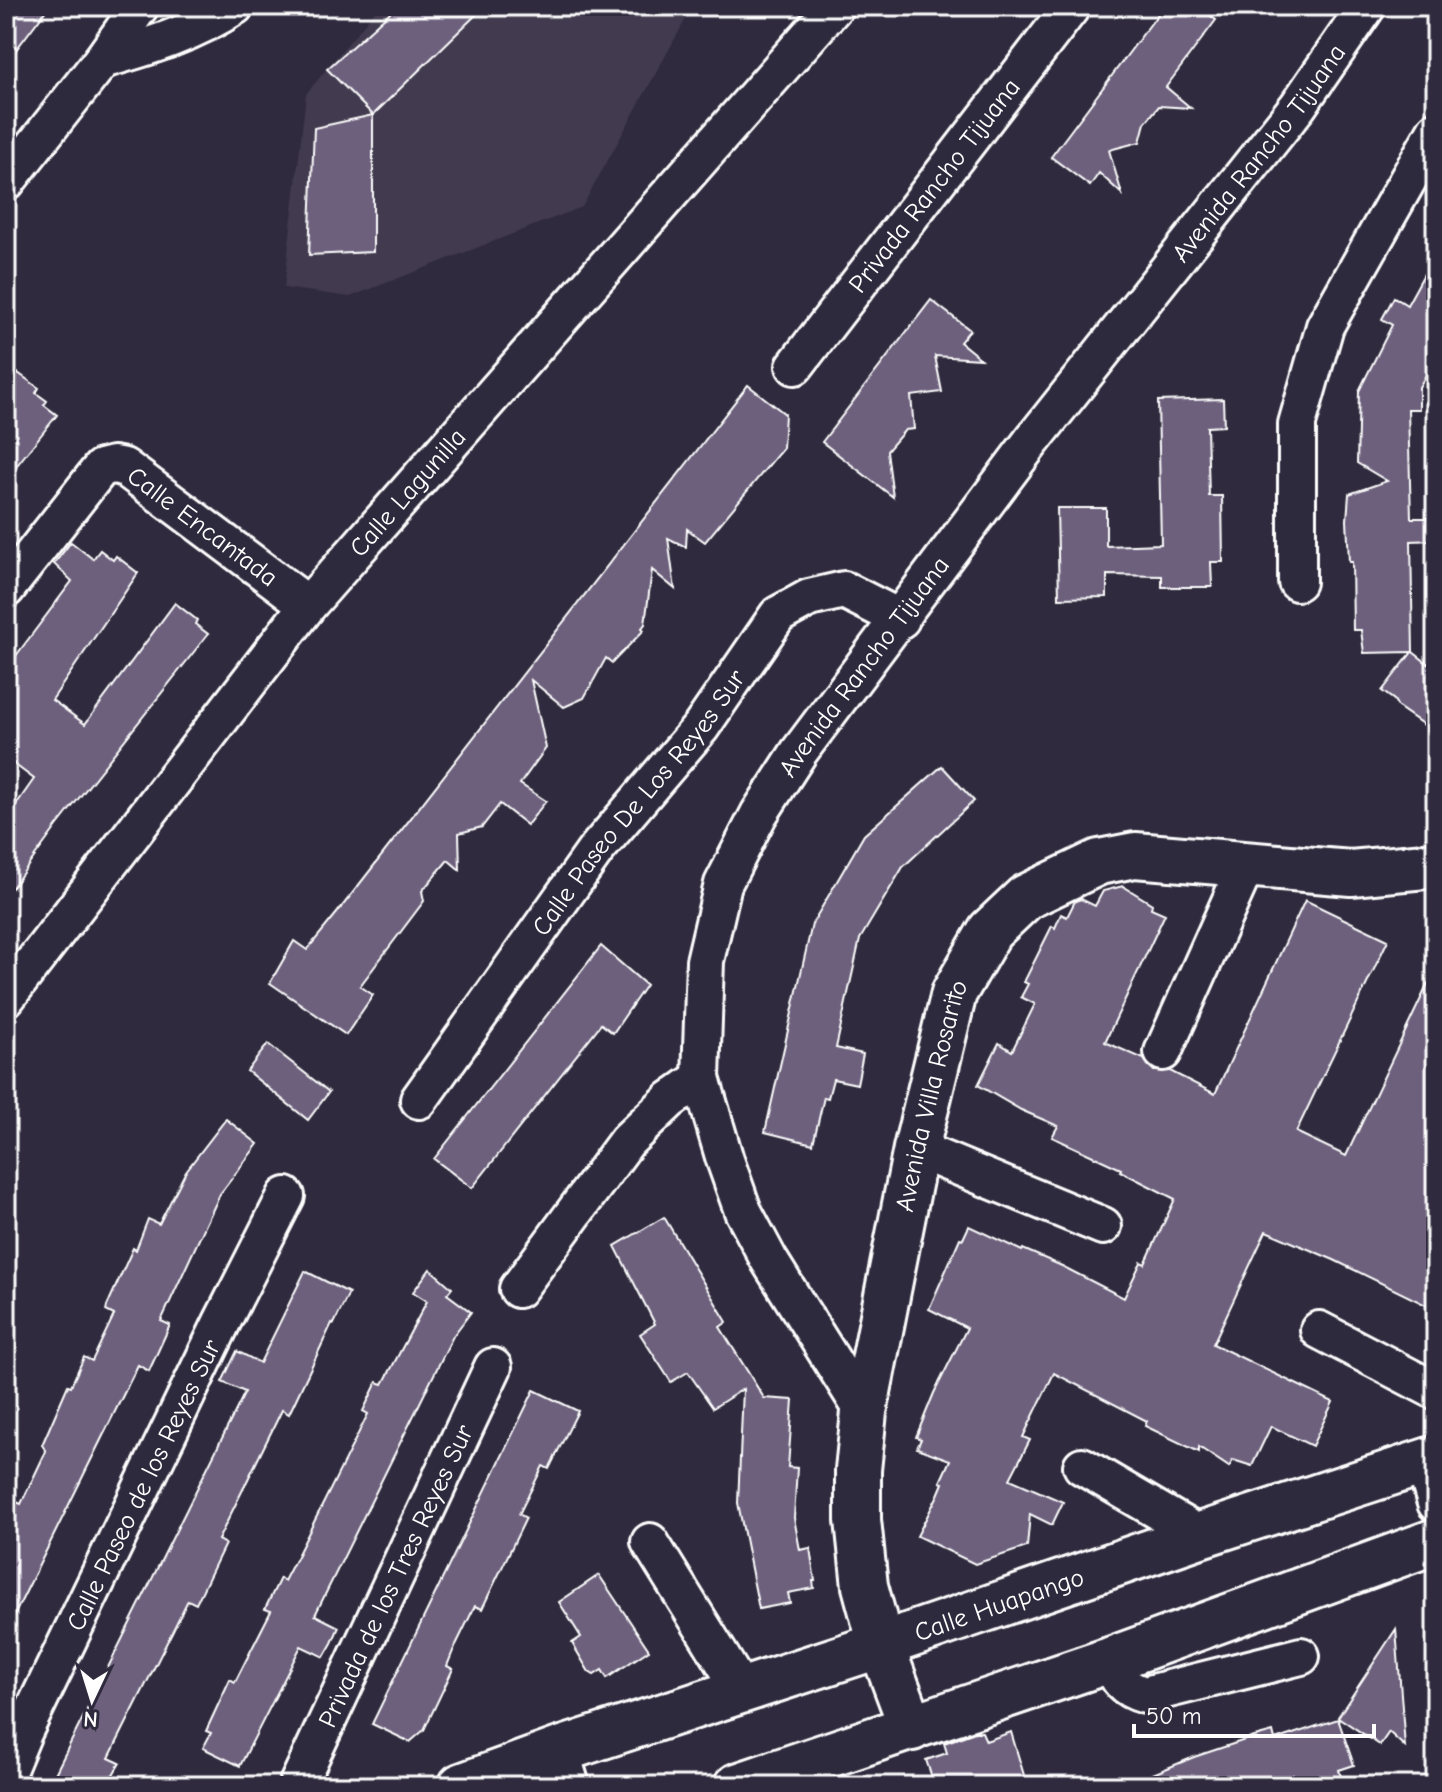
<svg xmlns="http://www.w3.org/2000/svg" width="1442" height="1792" font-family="'Comic Neue',sans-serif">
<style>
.built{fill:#423a50}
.building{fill:#6d617d;stroke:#fff;stroke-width:2}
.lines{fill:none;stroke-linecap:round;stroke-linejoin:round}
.minor-casing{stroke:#fff;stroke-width:42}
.tertiary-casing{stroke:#fff;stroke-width:50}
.secondary-casing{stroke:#fff;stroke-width:50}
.minor{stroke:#2f2a3d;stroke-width:36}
.tertiary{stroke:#2f2a3d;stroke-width:44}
.secondary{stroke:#2f2a3d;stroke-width:44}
.labels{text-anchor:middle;stroke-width:8;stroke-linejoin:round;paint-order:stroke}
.street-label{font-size:26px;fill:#fff;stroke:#2f2a3d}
</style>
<rect width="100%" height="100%" fill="#2f2a3d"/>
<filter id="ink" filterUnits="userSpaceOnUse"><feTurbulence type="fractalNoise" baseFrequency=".0125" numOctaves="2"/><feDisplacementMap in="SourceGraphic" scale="16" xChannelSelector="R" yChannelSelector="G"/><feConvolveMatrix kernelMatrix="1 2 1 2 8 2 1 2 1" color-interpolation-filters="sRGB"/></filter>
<g filter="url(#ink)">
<!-- built -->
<path class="built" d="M 379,6 L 693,6 L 582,207 L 350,297 L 284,288 L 306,94 Z"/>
<!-- building -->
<g class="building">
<path d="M 6,6 L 49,6 L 6,63 Z"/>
<path d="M 397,6 L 485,6 L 373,115 L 327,69 Z"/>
<path d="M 1164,6 L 1198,6 L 1216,20 L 1166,87 L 1191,108 L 1159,106 L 1145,123 L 1140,142 L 1109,150 L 1122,194 L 1099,173 L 1090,186 L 1051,157 Z"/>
<path d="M 373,115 L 373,252 L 309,255 L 314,128 Z"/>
<path d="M 1436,252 L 1436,358 L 1419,387 L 1419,409 L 1408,409 L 1411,518 L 1436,518 L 1436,540 L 1411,541 L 1413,652 L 1436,670 L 1436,714 L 1427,727 L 1398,707 L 1394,700 L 1382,691 L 1412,652 L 1364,653 L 1361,630 L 1353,630 L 1352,562 L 1349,562 L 1347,520 L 1349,494 L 1387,481 L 1357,463 L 1359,391 L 1392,325 L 1382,319 L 1394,297 L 1407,305 Z"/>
<path d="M 931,300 L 970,330 L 960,342 L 981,359 L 935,356 L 942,392 L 911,396 L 914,429 L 905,430 L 887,451 L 893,497 L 822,442 Z"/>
<path d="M 18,373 L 39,388 L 36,393 L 47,401 L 44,405 L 57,415 L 6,479 L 6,388 Z"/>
<path d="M 748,385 L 785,414 L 783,448 L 705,542 L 687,529 L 686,547 L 668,538 L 675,589 L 652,570 L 645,624 L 642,628 L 644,630 L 612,663 L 606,658 L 584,698 L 564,707 L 531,680 L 546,748 L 520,784 L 546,801 L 527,825 L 500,804 L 482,827 L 459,833 L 460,870 L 448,860 L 422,891 L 424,901 L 360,986 L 373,995 L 346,1035 L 270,983 L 294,941 L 307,950 L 337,913 Z"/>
<path d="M 1223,399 L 1224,426 L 1207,427 L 1209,496 L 1222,496 L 1223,562 L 1211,562 L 1212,587 L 1162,587 L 1162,576 L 1107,575 L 1107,597 L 1059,598 L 1057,508 L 1106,508 L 1106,546 L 1161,544 L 1158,401 Z"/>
<path d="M 71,542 L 93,559 L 100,550 L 113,560 L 116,556 L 138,573 L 52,700 L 85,724 L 175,603 L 197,620 L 195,624 L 208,634 L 57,826 L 6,896 L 6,819 L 34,779 L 6,758 L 6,651 L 15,657 L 72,581 L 54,564 Z"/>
<path d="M 942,766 L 974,801 L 903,867 L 860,939 L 836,1048 L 863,1054 L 857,1084 L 833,1079 L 828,1098 L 824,1097 L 813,1144 L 765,1132 L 812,924 L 864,835 Z"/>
<path d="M 1123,886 L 1152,904 L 1151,908 L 1165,914 L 1105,1042 L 1144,1059 L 1154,1071 L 1170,1071 L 1215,1094 L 1305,900 L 1388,940 L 1296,1132 L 1346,1156 L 1436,967 L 1436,1310 L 1334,1260 L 1266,1231 L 1213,1344 L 1333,1402 L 1312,1446 L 1271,1426 L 1252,1466 L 1233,1460 L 1229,1467 L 1199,1447 L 1199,1452 L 1145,1426 L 1147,1421 L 1054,1373 L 1023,1437 L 1030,1440 L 1010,1479 L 1063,1502 L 1052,1525 L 1030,1514 L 1027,1547 L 975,1564 L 917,1536 L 938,1495 L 943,1483 L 940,1482 L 950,1460 L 917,1448 L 921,1439 L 916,1437 L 934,1393 L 967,1328 L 929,1309 L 960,1238 L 963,1239 L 969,1226 L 1022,1251 L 1023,1249 L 1062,1266 L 1124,1298 L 1141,1262 L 1145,1264 L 1175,1199 L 1120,1171 L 1121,1169 L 1052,1137 L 1058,1126 L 1021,1110 L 978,1085 L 999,1043 L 1012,1051 L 1035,1004 L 1021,997 L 1028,984 L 1024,982 L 1052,926 L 1055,928 L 1061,914 L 1067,917 L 1075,901 L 1081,899 L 1095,906 L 1103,891 Z"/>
<path d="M 601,946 L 646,985 L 613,1033 L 601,1024 L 472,1188 L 434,1159 Z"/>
<path d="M 268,1044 L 329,1092 L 308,1120 L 247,1071 Z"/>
<path d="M 226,1119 L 258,1144 L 220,1194 L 161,1321 L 170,1325 L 149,1371 L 138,1365 L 6,1632 L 6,1515 L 14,1501 L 21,1504 L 46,1451 L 42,1445 L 68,1385 L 71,1386 L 84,1357 L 92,1361 L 114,1315 L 106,1311 L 107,1306 L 133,1248 L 136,1250 L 148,1219 L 159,1224 L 186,1171 Z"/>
<path d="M 664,1217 L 727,1322 L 720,1327 L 764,1398 L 793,1400 L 788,1467 L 797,1468 L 794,1518 L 800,1550 L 810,1548 L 815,1581 L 813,1581 L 814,1588 L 788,1593 L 790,1603 L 759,1609 L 738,1503 L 743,1389 L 713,1408 L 688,1372 L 671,1382 L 640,1334 L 655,1324 L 615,1246 Z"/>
<path d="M 430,1269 L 452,1288 L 447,1294 L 471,1312 L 453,1336 L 315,1615 L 339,1627 L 332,1643 L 324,1657 L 301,1646 L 240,1766 L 203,1748 L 211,1733 L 206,1731 L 230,1679 L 235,1682 L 271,1611 L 265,1609 L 280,1578 L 284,1581 L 295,1560 L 368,1414 L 363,1411 L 377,1382 L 383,1384 L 427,1301 L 413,1292 Z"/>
<path d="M 305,1271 L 349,1293 L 334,1324 L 332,1323 L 289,1414 L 282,1410 L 252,1471 L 218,1540 L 225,1544 L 196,1604 L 188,1600 L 109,1758 L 120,1763 L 106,1786 L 49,1786 L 245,1392 L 222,1382 L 237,1351 L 260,1363 Z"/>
<path d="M 534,1390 L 578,1411 L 549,1469 L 543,1466 L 519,1514 L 526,1518 L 482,1609 L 475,1606 L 453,1651 L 447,1666 L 453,1669 L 424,1730 L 410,1742 L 372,1724 Z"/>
<path d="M 599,1575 L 649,1650 L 607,1678 L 602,1670 L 594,1675 L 589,1672 L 572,1643 L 581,1637 L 559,1602 Z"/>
<path d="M 1396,1629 L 1405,1747 L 1389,1732 L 1380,1745 L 1338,1717 Z"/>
<path d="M 1338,1719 L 1354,1765 L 1339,1770 L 1343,1784 L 1293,1786 L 1293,1775 L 1265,1786 L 1124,1786 L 1194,1757 L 1251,1738 L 1273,1732 L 1275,1740 Z"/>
<path d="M 975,1732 L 982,1732 L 986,1741 L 1011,1732 L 1026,1782 L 1008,1786 L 935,1786 L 926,1760 L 947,1753 L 944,1743 Z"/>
</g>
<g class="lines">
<!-- minor casing -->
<g class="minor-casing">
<g id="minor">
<path d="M 102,60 C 149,47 194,33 235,6"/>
<path d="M 6,182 L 102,60 L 140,6"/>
<path id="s1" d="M 795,366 L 1072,6"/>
<path d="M 1297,582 L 1297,424 L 1325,326 L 1436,130"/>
<path id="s2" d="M 6,589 L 101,468 L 113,465 L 124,467 L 308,605"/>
<path id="s3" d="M 6,998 L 308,605 L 835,6"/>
<path d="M 1163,1052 L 1247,864"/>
<path id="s4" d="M 419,1100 L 596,850 L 701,727 L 778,615 L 809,598 L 844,590 L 901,619"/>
<path d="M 916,1149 L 1103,1226"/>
<path d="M 518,1289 L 627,1141 L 670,1100 L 701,1078"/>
<path d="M 1319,1330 L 1436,1391"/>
<path id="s5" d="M 864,1412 L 769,1260 L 743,1211 L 725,1160 L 701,1078 L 705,961 L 723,884 L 759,814 L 799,752 L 1031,442 L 1298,106 L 1367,6"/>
<path d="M 1424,1462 L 1436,1503"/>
<path d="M 1082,1466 L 1200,1535"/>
<path d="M 650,1542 L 742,1691"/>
<path d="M 1110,1660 C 1118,1680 1123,1689 1145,1695 L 1301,1656"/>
<path d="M 560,1750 L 571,1786"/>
<path id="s6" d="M 6,1774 L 23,1733 L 222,1322 L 286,1196"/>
<path id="s7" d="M 297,1786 L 493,1367"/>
</g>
</g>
<!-- tertiary casing -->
<g class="tertiary-casing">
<g id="tertiary">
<path id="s8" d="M 912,1728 L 881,1645 L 865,1586 L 858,1520 L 858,1470 L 864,1412 L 916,1149 L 954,993 L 990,931 L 1026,897 L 1099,862 L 1135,855 L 1351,873 L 1436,865"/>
</g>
</g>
<!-- secondary casing -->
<g class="secondary-casing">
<g id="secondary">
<path id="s9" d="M 461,1786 L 560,1750 L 881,1645 L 1200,1535 L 1436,1458"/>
<path d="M 737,1786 L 1110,1660 L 1436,1541"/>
</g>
</g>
<!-- minor -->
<use href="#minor" class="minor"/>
<!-- tertiary -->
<use href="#tertiary" class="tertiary"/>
<!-- secondary -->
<use href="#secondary" class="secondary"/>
</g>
</g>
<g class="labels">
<!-- street labels -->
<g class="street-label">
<text dy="9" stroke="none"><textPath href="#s5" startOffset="1478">Avenida Rancho Tijuana</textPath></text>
<text dy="9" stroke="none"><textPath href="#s1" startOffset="228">Privada Rancho Tijuana</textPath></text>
<text dy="9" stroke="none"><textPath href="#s3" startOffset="646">Calle Lagunilla</textPath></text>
<text dy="9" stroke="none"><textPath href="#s2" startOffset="276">Calle Encantada</textPath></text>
<text dy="9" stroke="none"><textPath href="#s5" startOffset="830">Avenida Rancho Tijuana</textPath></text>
<text dy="9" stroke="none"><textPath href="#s4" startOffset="370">Calle Paseo De Los Reyes Sur</textPath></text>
<text dy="9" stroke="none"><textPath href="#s8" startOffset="648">Avenida Villa Rosarito</textPath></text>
<text dy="9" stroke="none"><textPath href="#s6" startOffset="320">Calle Paseo de los Reyes Sur</textPath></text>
<text dy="9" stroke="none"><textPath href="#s7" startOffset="232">Privada de los Tres Reyes Sur</textPath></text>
<text dy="9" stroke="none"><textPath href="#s9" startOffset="568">Calle Huapango</textPath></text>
</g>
</g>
<!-- margin -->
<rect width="1442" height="1792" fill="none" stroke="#2f2a3d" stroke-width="32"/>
<rect x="16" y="16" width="1410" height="1760" fill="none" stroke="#fff" stroke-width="3" filter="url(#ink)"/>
<!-- north arrow -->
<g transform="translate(92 1700) rotate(184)" stroke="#2f2a3d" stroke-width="6" paint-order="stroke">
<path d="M0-6L14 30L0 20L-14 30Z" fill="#ffffff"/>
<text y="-12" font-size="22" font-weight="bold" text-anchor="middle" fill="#ffffff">N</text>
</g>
<!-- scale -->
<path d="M1134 1724v12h240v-12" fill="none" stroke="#ffffff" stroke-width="4"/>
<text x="1146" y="1724" font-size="24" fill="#ffffff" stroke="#2f2a3d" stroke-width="6" paint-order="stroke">50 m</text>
</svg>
